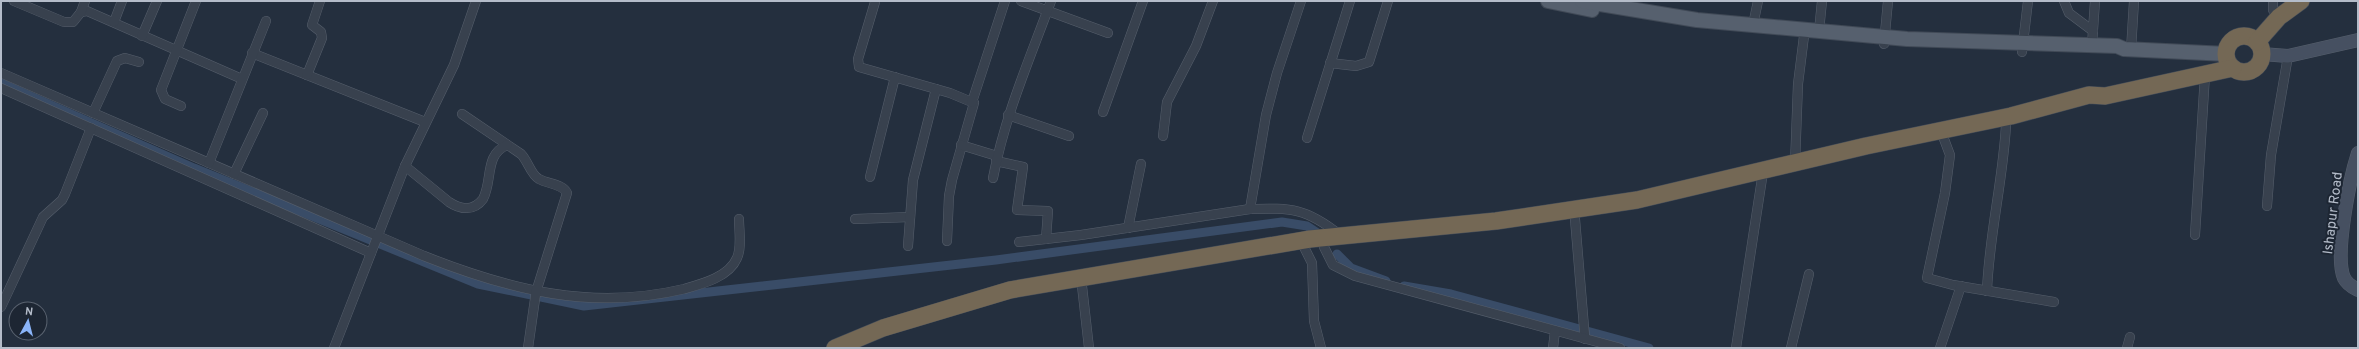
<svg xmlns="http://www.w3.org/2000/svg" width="2359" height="349" font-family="Overpass,sans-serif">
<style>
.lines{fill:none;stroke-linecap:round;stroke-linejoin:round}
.canal{stroke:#394c67;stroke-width:9}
.street-casing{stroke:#565f6c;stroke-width:10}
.secondary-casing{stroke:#565f6c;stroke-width:14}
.primary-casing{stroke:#414a57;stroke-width:16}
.highway-casing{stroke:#434c59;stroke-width:18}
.street{stroke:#38414e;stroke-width:9}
.secondary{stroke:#465061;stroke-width:13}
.primary{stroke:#56606e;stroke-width:14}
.highway{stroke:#746855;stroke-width:17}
.labels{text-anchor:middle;stroke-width:4;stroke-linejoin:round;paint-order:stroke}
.street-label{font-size:14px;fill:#b4bcc9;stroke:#1d2633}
</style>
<rect width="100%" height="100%" fill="#242f3e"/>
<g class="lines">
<!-- canal -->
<g class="canal">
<path d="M 1,83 L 194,168 L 478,284 L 584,306 L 996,260 L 1282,222 L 1307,226 L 1322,236"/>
<path d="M 1337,254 L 1351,268 L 1386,281"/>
<path d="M 1404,286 L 1451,294 L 1649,348"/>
</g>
<!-- street casing -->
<g class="street-casing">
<g id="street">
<path d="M 14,1 L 64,22 L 73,22 L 81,12 L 87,11 L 242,79"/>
<path d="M 1021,1 L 1108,33"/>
<path d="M 2064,1 L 2069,13 L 2093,31"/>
<path d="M 875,2 L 858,59 L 859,67 L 950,93 L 974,103 L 952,180 L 949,196 L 947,241"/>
<path d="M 2273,10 L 2273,1"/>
<path d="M 81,12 L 85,1"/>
<path d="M 114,22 L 122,1"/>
<path d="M 1753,25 L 1758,1"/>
<path d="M 1819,31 L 1822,1"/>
<path d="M 142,36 L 157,1"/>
<path d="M 1884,44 L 1888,1"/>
<path d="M 2092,45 L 2095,1"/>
<path d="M 2131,50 L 2134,1"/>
<path d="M 2022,52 L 2028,1"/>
<path d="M 252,53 L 425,122"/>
<path d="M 1330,63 L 1356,66 L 1369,62 L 1388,1"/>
<path d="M 1,73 L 424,256 C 510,290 592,311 684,289 C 702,284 729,277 737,258 C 742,247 739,231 739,219"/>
<path d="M 307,75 L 322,38 L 321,32 L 312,25 L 320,1"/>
<path d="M 1,88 L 371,253"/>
<path d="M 972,102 L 1005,1"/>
<path d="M 181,106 L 165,99 L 161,90 L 196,1"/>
<path d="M 1103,112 L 1143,1"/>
<path d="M 93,113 L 117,61 L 125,58 L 139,62"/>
<path d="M 462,114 L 521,154 C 528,161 531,175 539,179 C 548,184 563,184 567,193 L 536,292 L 528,348"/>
<path d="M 1008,115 L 1069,136"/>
<path d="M 1163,136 L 1167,102 L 1196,46 L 1213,1"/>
<path d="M 1307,138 L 1350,1"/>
<path d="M 1944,139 L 1950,155 L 1945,193 L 1927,278 L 1953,285 L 2054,302"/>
<path d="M 961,145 L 997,156"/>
<path d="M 996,161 L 1023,167 L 1017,210 L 1048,211 L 1046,239"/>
<path d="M 209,163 L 266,21"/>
<path d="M 1795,164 L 1798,84 L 1804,36"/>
<path d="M 405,166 L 449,202 C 461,210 474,211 483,199 C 493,180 484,155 507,145"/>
<path d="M 234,174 L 263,113"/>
<path d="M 870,177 L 895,77"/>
<path d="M 993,178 C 1005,115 1029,61 1051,1"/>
<path d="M 2267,206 L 2271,155 L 2288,56"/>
<path d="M 1250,209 L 1266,115 L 1277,73 L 1301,1"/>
<path d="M 855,219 L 910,217"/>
<path d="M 1575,219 L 1585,339"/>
<path d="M 1128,228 L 1141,164"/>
<path d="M 2195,235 L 2205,75"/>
<path d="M 1301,241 L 1312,263 L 1314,321 L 1321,348"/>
<path d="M 1019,242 L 1081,235 L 1250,209 C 1292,208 1306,208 1340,235"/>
<path d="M 908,246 L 913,180 L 936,89"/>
<path d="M 1324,247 L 1333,265 L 1355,276 L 1620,348"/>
<path d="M 1082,286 L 1089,348"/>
<path d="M 1987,291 C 1989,235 2003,181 2006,125"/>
<path d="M 1,307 L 43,217 L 62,200 L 65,194 L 91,128"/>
<path d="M 334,348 L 405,166 L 454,65 L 476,1"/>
<path d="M 1553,348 L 1555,331"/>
<path d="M 1736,348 L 1763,172"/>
<path d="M 1791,348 L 1809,274"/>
<path d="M 1940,348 L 1961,286"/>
<path d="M 2127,348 L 2130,337"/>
</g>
</g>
<!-- secondary casing -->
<g class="secondary-casing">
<g id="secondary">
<path d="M 2262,54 L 2288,56 L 2358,40"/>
<path d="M 2358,153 C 2350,178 2334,255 2344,278 C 2347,284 2352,287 2358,290"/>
</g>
</g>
<!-- primary casing -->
<g class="primary-casing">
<g id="primary">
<path d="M 1548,1 L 1592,10"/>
<path d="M 1582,1 L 1697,20 L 1907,39 L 2117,46 L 2124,49 L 2227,54"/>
</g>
</g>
<!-- highway casing -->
<g class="highway-casing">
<g id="highway">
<circle cx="2244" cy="54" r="18"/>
<path d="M 2257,42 L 2279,17 L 2301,1"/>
<path d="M 835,348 L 883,328 L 1010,290 L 1310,239 L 1496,221 L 1637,200 L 1866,146 L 2011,116 L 2089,95 L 2105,96 L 2233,68"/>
</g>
</g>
<!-- street -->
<use href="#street" class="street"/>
<!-- secondary -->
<use href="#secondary" class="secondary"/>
<!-- primary -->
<use href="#primary" class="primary"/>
<!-- highway -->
<use href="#highway" class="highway"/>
</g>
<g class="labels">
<!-- street labels -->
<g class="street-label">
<text transform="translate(2332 213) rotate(-83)" y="5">Ishapur Road</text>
</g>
</g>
<!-- border -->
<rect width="2359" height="349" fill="none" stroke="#b4bcc9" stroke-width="4"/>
<!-- north arrow -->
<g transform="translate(28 321) rotate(7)"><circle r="19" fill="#1d2633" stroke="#59626f"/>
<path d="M0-3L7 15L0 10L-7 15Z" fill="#8ab4f8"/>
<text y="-6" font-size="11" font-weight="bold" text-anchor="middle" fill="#b4bcc9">N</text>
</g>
</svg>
